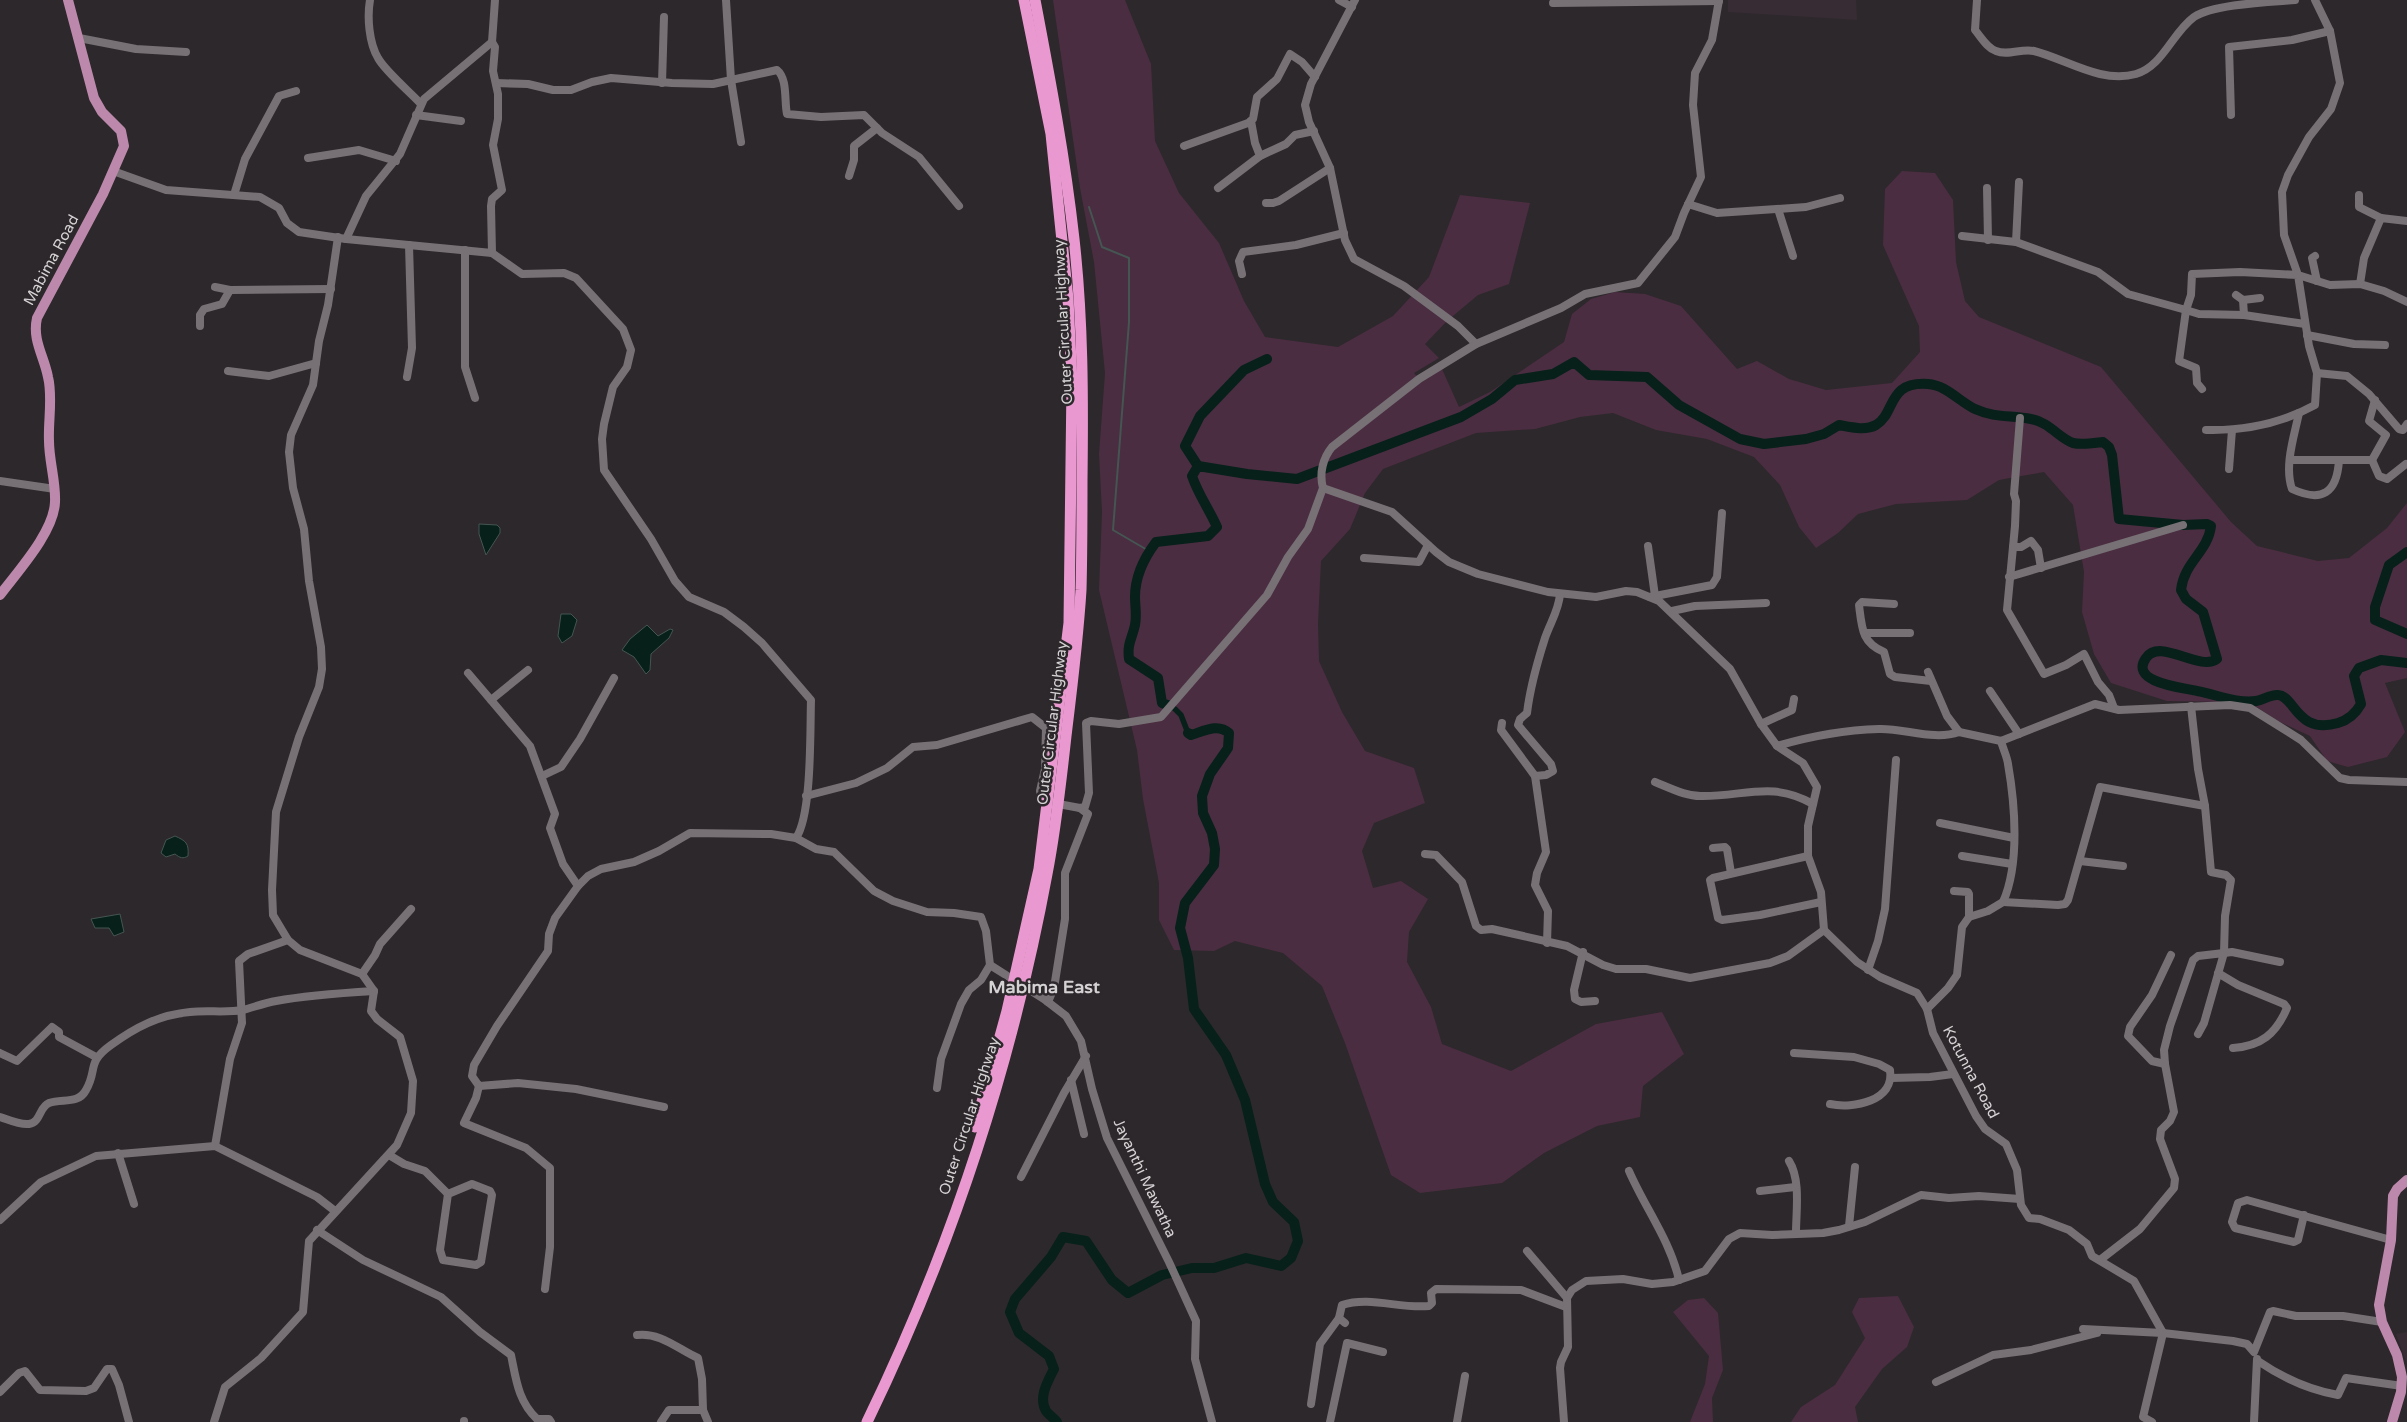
<svg xmlns="http://www.w3.org/2000/svg" width="2407" height="1422" font-family="'Varela Round',sans-serif">
<style>
.built{fill:#372c34}
.green{fill:#4a2d41}
.water{fill:#07201a;stroke:#455552}
.lines{fill:none;stroke-linecap:round;stroke-linejoin:round}
.stream{stroke:#455552;stroke-width:2}
.canal{stroke:#07201a;stroke-width:5.5}
.river{stroke:#07201a;stroke-width:10}
.minor{stroke:#777175;stroke-width:8}
.major{stroke:#bc89ac;stroke-width:10}
.highway{stroke:#ea99d0;stroke-width:11}
.labels{text-anchor:middle;stroke-width:5;stroke-linejoin:round;paint-order:stroke}
.street-label{font-size:15px;fill:#d5d2d4;stroke:#2d282b}
.quarter-label{font-size:18px;font-weight:bold;fill:#d5d2d4;stroke:#2d282b}
</style>
<rect width="100%" height="100%" fill="#2d282b"/>
<!-- built -->
<g class="built">
<path d="M 1728,0 L 1856,0 L 1857,20 L 1728,12 Z"/>
<path d="M 2407,1332 L 2407,1364 L 2396,1334 Z"/>
</g>
<!-- green -->
<g class="green">
<path d="M 1053,0 L 1125,0 L 1151,64 L 1155,141 L 1179,193 L 1219,243 L 1244,301 L 1265,337 L 1338,347 L 1393,316 L 1429,277 L 1460,195 L 1530,203 L 1509,284 L 1478,295 L 1447,321 L 1425,344 L 1439,358 L 1414,373 L 1422,382 L 1442,369 L 1459,407 L 1490,392 L 1564,342 L 1572,314 L 1591,299 L 1615,292 L 1645,294 L 1681,306 L 1737,369 L 1757,361 L 1789,379 L 1826,390 L 1892,383 L 1920,352 L 1919,326 L 1883,245 L 1885,189 L 1902,171 L 1935,173 L 1953,200 L 1956,262 L 1965,301 L 1979,317 L 2101,367 L 2231,522 L 2257,546 L 2318,561 L 2349,558 L 2387,528 L 2407,503 L 2407,678 L 2385,683 L 2405,732 L 2387,757 L 2348,767 L 2327,761 L 2310,736 L 2278,721 L 2255,706 L 2222,702 L 2167,701 L 2111,683 L 2094,654 L 2082,612 L 2084,572 L 2073,505 L 2044,472 L 1999,480 L 1967,500 L 1896,504 L 1858,514 L 1838,533 L 1816,548 L 1799,527 L 1780,485 L 1754,457 L 1707,439 L 1656,430 L 1613,413 L 1580,417 L 1535,429 L 1476,433 L 1383,469 L 1365,493 L 1350,529 L 1321,561 L 1318,624 L 1319,661 L 1342,712 L 1365,751 L 1414,768 L 1425,803 L 1374,823 L 1362,851 L 1373,888 L 1401,881 L 1428,899 L 1409,932 L 1407,962 L 1431,1007 L 1442,1044 L 1511,1071 L 1596,1024 L 1662,1012 L 1684,1054 L 1643,1086 L 1640,1117 L 1597,1126 L 1544,1153 L 1502,1183 L 1420,1193 L 1391,1175 L 1345,1043 L 1322,986 L 1283,953 L 1235,941 L 1214,951 L 1174,950 L 1159,920 L 1159,883 L 1143,799 L 1137,750 L 1099,590 L 1102,512 L 1099,454 L 1105,373 L 1094,262 L 1080,188 Z"/>
<path d="M 1898,1296 L 1914,1327 L 1907,1347 L 1882,1369 L 1855,1407 L 1858,1422 L 1791,1422 L 1801,1407 L 1835,1385 L 1865,1338 L 1852,1312 L 1859,1298 Z"/>
<path d="M 1704,1298 L 1718,1313 L 1723,1370 L 1712,1398 L 1713,1422 L 1690,1422 L 1705,1384 L 1709,1356 L 1673,1312 L 1688,1300 Z"/>
</g>
<!-- water -->
<g class="water">
<path d="M 479,524 L 497,525 L 500,528 L 500,533 L 486,555 L 479,534 Z"/>
<path d="M 561,614 L 571,614 L 577,620 L 572,636 L 562,643 L 558,636 Z"/>
<path d="M 647,625 L 658,636 L 670,629 L 673,630 L 669,638 L 651,654 L 650,670 L 646,674 L 634,657 L 622,650 L 630,639 Z"/>
<path d="M 175,836 C 186,841 189,843 188,856 C 183,859 180,858 175,854 L 166,857 L 161,853 L 166,840 Z"/>
<path d="M 120,914 L 124,932 L 114,936 L 109,928 L 95,928 L 91,919 Z"/>
</g>
<g class="lines">
<!-- stream -->
<path class="stream" d="M 1089,207 L 1102,247 L 1129,258 L 1129,322 L 1113,530 L 1149,551"/>
<!-- canal -->
<path class="canal" d="M 1175,709 L 1181,715 L 1188,733"/>
<!-- river -->
<g class="river">
<path d="M 1198,466 L 1185,446 L 1200,416 L 1244,370 L 1267,359"/>
<path d="M 2407,552 L 2389,565 L 2375,607 L 2375,620 L 2407,634"/>
<path d="M 1170,706 L 1162,703 L 1158,678 L 1129,659 C 1127,643 1132,639 1135,625 C 1137,616 1135,606 1135,597 C 1135,577 1144,558 1156,542 L 1208,536 L 1217,527 C 1209,509 1198,494 1192,476 L 1198,466 L 1247,474 L 1297,479 L 1461,417 L 1492,399 L 1515,380 L 1553,374 L 1574,362 L 1589,375 L 1647,377 L 1679,405 L 1740,439 L 1764,444 L 1806,439 L 1824,434 L 1839,425 C 1850,427 1865,431 1876,425 C 1896,413 1887,381 1928,384 C 1946,385 1960,402 1975,409 C 1995,418 2010,415 2031,419 C 2049,422 2059,438 2073,443 C 2082,445 2094,443 2103,442 L 2109,447 L 2112,455 L 2119,519 L 2183,525 L 2207,524 L 2211,526 C 2208,552 2184,562 2181,590 L 2186,599 L 2203,612 L 2217,659 C 2199,672 2160,637 2146,658 C 2128,683 2185,688 2197,691 C 2215,694 2237,704 2256,701 C 2263,700 2271,694 2278,695 C 2295,696 2297,735 2338,723 C 2348,720 2356,713 2361,704 L 2354,676 L 2359,668 L 2381,660 L 2407,663"/>
<path d="M 1057,1422 C 1054,1418 1049,1415 1046,1411 C 1038,1397 1048,1381 1054,1369 L 1049,1356 L 1019,1333 L 1010,1312 L 1015,1299 L 1051,1257 L 1063,1237 L 1086,1241 L 1112,1280 L 1128,1293 L 1162,1275 L 1192,1268 L 1214,1268 L 1246,1258 L 1281,1266 L 1291,1258 L 1298,1241 L 1294,1222 L 1273,1202 L 1265,1184 L 1245,1100 L 1226,1055 L 1194,1009 L 1188,958 L 1180,928 L 1185,903 L 1214,865 L 1215,849 L 1212,833 L 1203,813 L 1202,796 L 1210,774 L 1228,748 L 1229,733 C 1218,723 1204,731 1191,735 L 1188,733"/>
</g>
<!-- minor -->
<g class="minor">
<path d="M 370,0 C 367,17 369,43 378,58 C 385,71 410,92 421,104"/>
<path d="M 726,0 L 731,80 L 741,142"/>
<path d="M 1339,0 L 1352,7"/>
<path d="M 1355,0 L 1311,84 L 1305,105 L 1309,122 L 1330,168 L 1345,240 L 1354,259 L 1404,286 L 1458,326 L 1476,344"/>
<path d="M 1977,0 L 1975,30 C 1981,37 1987,48 1996,51 C 2008,56 2022,48 2034,51 C 2066,59 2101,84 2136,74 C 2163,66 2172,33 2194,17 C 2213,4 2271,2 2295,0"/>
<path d="M 2315,0 L 2330,31 L 2340,83 L 2331,109 L 2309,137 L 2288,175 L 2282,192 L 2284,235 L 2298,275 L 2330,285 L 2360,284 L 2384,291 L 2407,302"/>
<path d="M 1553,3 L 1719,1"/>
<path d="M 79,38 L 136,49 L 186,52"/>
<path d="M 496,83 L 528,84 L 553,90 L 571,90 L 592,82 L 611,78 L 672,83 L 713,84 L 777,70 C 788,79 784,101 787,114 L 821,117 L 864,115 L 882,133 L 919,157 L 959,206"/>
<path d="M 662,83 L 664,17"/>
<path d="M 416,115 L 461,121"/>
<path d="M 2231,115 L 2229,47 L 2292,40 L 2330,31"/>
<path d="M 1251,121 L 1255,143 L 1260,156"/>
<path d="M 1184,146 L 1248,123 L 1253,119 L 1257,97 L 1277,79 L 1290,54 L 1302,62 L 1315,77"/>
<path d="M 308,158 L 359,150 L 396,161"/>
<path d="M 113,171 L 166,190 L 260,197 L 279,208 L 287,223 L 299,232 L 346,239 L 366,196 L 400,154 L 424,99 L 492,42 L 495,0"/>
<path d="M 849,176 L 854,160 L 854,146 L 877,128"/>
<path d="M 1218,188 L 1260,156 L 1286,144 L 1295,135 L 1314,131"/>
<path d="M 1987,188 L 1988,240"/>
<path d="M 234,195 L 245,159 L 279,96 L 296,91"/>
<path d="M 2359,195 L 2359,207 L 2381,218"/>
<path d="M 1266,203 L 1273,203 L 1279,201 L 1330,168"/>
<path d="M 1688,204 L 1717,213 L 1806,207 L 1840,198"/>
<path d="M 1778,209 L 1793,256"/>
<path d="M 1962,236 L 2016,242 L 2098,272 L 2128,294 L 2186,310 L 2191,295 L 2192,274 L 2240,272 L 2298,275 L 2309,346 L 2317,373 L 2315,405 C 2282,423 2244,431 2206,430"/>
<path d="M 346,239 L 492,253 L 522,274 L 564,273 L 576,278 L 623,329 L 631,350 L 627,367 L 613,387 L 604,424 L 602,439 L 604,470 L 651,539 L 675,581 L 689,597 L 724,612 L 744,627 L 762,643 L 811,700 C 810,731 812,815 796,838"/>
<path d="M 2016,242 L 2019,182"/>
<path d="M 465,250 L 465,367 L 475,398"/>
<path d="M 492,253 L 491,206 L 492,199 L 502,190 L 493,145 L 498,119 L 498,94 L 493,71 L 495,47 L 492,42"/>
<path d="M 2315,256 L 2312,258 L 2317,281"/>
<path d="M 1242,274 L 1239,261 L 1243,252 L 1296,245 L 1344,233"/>
<path d="M 2360,284 L 2364,258 L 2381,218 L 2407,221"/>
<path d="M 230,290 L 331,289"/>
<path d="M 2236,295 L 2243,300 L 2244,315"/>
<path d="M 2243,300 L 2260,298"/>
<path d="M 200,326 L 200,315 L 204,309 L 222,304 L 230,290 L 215,287"/>
<path d="M 2307,335 L 2354,344 L 2385,345"/>
<path d="M 228,371 L 269,376 L 316,363"/>
<path d="M 2317,373 L 2347,376 L 2369,394 L 2399,429 L 2403,430 L 2407,424"/>
<path d="M 407,377 L 412,348 L 409,245"/>
<path d="M 2202,389 L 2197,383 L 2196,368 L 2179,361 L 2186,310 L 2199,314 L 2244,315 L 2305,324"/>
<path d="M 2299,413 C 2294,437 2284,466 2292,489 C 2322,503 2337,493 2339,460"/>
<path d="M 2020,418 L 2014,494 L 2016,501 L 2015,526 L 2007,610 L 2044,674 L 2066,665 L 2084,654 L 2098,682 L 2109,695 L 2114,708"/>
<path d="M 2291,460 L 2372,460"/>
<path d="M 2372,460 L 2386,435 L 2369,421 L 2375,400"/>
<path d="M 2372,460 L 2379,476 L 2387,479 L 2406,464"/>
<path d="M 2229,469 L 2232,430"/>
<path d="M 0,481 L 55,489"/>
<path d="M 1323,488 L 1392,512 L 1436,552 L 1449,562 L 1478,574 L 1548,592 L 1596,597 L 1626,591 L 1637,592 L 1659,601 L 1730,669 L 1761,724 L 1777,746 C 1811,736 1843,730 1879,729 C 1904,728 1934,741 1959,732 L 2001,741 L 2095,704 L 2119,710 L 2230,705 L 2250,708 L 2301,740 L 2340,778 L 2349,780 L 2407,782"/>
<path d="M 1648,546 L 1655,596"/>
<path d="M 2013,547 L 2021,547 L 2031,541 L 2038,550 L 2041,568"/>
<path d="M 1364,558 L 1419,562 L 1428,545"/>
<path d="M 2009,577 L 2183,525"/>
<path d="M 1650,597 L 1712,585 L 1717,577 L 1722,513"/>
<path d="M 1894,604 L 1862,602 L 1859,605 C 1862,629 1862,643 1884,652 L 1890,674 L 1895,677 L 1931,681"/>
<path d="M 1672,611 L 1695,606 L 1766,603"/>
<path d="M 1865,633 L 1910,633"/>
<path d="M 1928,672 L 1947,716 L 1959,732"/>
<path d="M 468,673 L 530,746 L 555,814 L 550,828 L 563,864 L 578,886"/>
<path d="M 1990,691 L 2019,734"/>
<path d="M 491,700 L 528,670"/>
<path d="M 1502,723 L 1501,730 L 1535,776 L 1546,852 L 1537,873 L 1535,885 L 1548,911 L 1547,943"/>
<path d="M 1761,724 L 1792,710 L 1794,699"/>
<path d="M 1777,746 L 1803,763 L 1817,787 L 1808,826 L 1808,856 L 1821,892 L 1824,930 L 1857,962 L 1880,977 L 1917,993 L 1927,1009 L 1933,1033 L 1976,1116 L 1985,1129 L 2006,1144 L 2017,1170 L 2021,1205 L 2029,1218 L 2040,1219 L 2069,1230 L 2087,1244 L 2092,1256 L 2134,1281 L 2163,1333 L 2143,1417 L 2152,1422"/>
<path d="M 542,776 L 561,767 L 580,739 L 614,678"/>
<path d="M 1535,776 L 1546,775 L 1553,771 L 1551,764 L 1518,725 L 1520,719 L 1527,713 C 1530,688 1537,663 1545,638 C 1550,623 1559,610 1560,594"/>
<path d="M 1655,782 C 1670,788 1687,797 1703,796 C 1746,796 1773,781 1813,804"/>
<path d="M 806,796 L 856,783 L 887,768 L 913,747 L 937,745 L 1032,717 L 1046,728 L 1045,769 L 1040,791 L 1042,801 L 1080,808 L 1088,814 L 1065,873 L 1065,919 L 1054,988 L 1048,1002"/>
<path d="M 2205,806 L 2211,872 L 2226,875 L 2231,880 L 2225,916 L 2224,953 L 2232,952 L 2280,962"/>
<path d="M 1080,808 L 1085,807 L 1089,793 L 1086,723 L 1091,721 L 1119,724 L 1161,717 L 1267,595 L 1288,557 L 1308,529 L 1323,488 C 1319,473 1323,458 1332,447 L 1419,379 L 1476,344 L 1561,308 L 1585,294 L 1638,283 L 1675,237 L 1684,213 L 1701,177 L 1693,105 L 1695,73 L 1712,40 L 1719,0"/>
<path d="M 1940,823 L 2014,838"/>
<path d="M 1713,848 L 1725,847 L 1727,849 L 1731,873"/>
<path d="M 1425,854 L 1436,855 L 1462,882 L 1476,926 L 1481,930 L 1492,929 L 1567,946 L 1603,965 L 1616,969 L 1646,969 L 1690,978 L 1770,963 L 1788,956 L 1824,930"/>
<path d="M 1808,856 L 1713,878 L 1710,880 L 1718,918 L 1722,920 L 1760,915 L 1821,902"/>
<path d="M 1962,856 L 2012,864"/>
<path d="M 2080,861 L 2123,866"/>
<path d="M 2003,902 L 2058,905 L 2065,904 L 2068,900 L 2100,787 L 2205,806 L 2198,769 L 2191,706"/>
<path d="M 1969,917 L 1988,911 L 2003,902 C 2020,864 2015,804 2008,764 C 2007,756 2003,749 2001,741"/>
<path d="M 1583,952 L 1574,990 L 1575,999 L 1581,1002 L 1595,1001"/>
<path d="M 1868,970 L 1878,941 L 1885,909 L 1896,760"/>
<path d="M 2218,973 L 2238,985 L 2284,1004 L 2287,1008 C 2276,1034 2261,1046 2233,1048"/>
<path d="M 362,974 L 375,955 L 380,944 L 411,909"/>
<path d="M 1927,1009 L 1948,988 L 1957,975 L 1962,927 L 1969,917 L 1969,894 L 1968,892 L 1954,891"/>
<path d="M 0,1053 L 17,1061 L 52,1027 L 59,1032 L 59,1037 L 96,1057"/>
<path d="M 1794,1053 L 1854,1057 L 1879,1064 L 1890,1070 C 1895,1101 1853,1109 1830,1104"/>
<path d="M 2165,1064 L 2152,1061 L 2128,1036 L 2130,1027 L 2152,995 L 2171,955"/>
<path d="M 1891,1078 L 1930,1077 L 1953,1074"/>
<path d="M 1071,1080 L 1084,1134"/>
<path d="M 479,1086 L 476,1098 L 464,1123 L 526,1148 L 550,1168 L 550,1247 L 545,1289"/>
<path d="M 937,1088 L 941,1059 L 961,1004 L 969,990 L 981,980 L 990,965"/>
<path d="M 664,1107 L 576,1089 L 518,1083 L 479,1086 L 472,1076 L 474,1065 L 497,1026 L 548,951 L 549,934 L 555,918 L 578,886 L 588,876 L 601,869 L 634,862 L 659,851 L 690,833 L 771,834 L 796,838 L 816,849 L 834,852 L 874,891 L 893,901 L 927,912 L 954,913 L 981,917 L 986,931 L 990,965 L 1044,999 L 1066,1016 L 1081,1041 L 1092,1089 L 1107,1138 L 1169,1262 L 1196,1321 L 1195,1359 L 1212,1422"/>
<path d="M 0,1117 C 9,1120 19,1125 29,1124 C 41,1122 39,1107 49,1103 C 62,1098 78,1105 86,1090 C 98,1069 86,1063 111,1045 C 136,1027 159,1015 190,1012 C 207,1010 226,1013 243,1010 C 254,1007 265,1003 276,1001 C 308,995 341,993 374,991"/>
<path d="M 215,1146 L 230,1059 L 242,1023 L 239,961 L 248,954 L 288,940"/>
<path d="M 118,1153 L 134,1204"/>
<path d="M 389,1155 L 404,1164 L 425,1171 L 448,1194"/>
<path d="M 1789,1161 C 1801,1180 1796,1211 1796,1233"/>
<path d="M 1629,1171 C 1645,1208 1670,1240 1679,1280"/>
<path d="M 1021,1177 L 1064,1093 L 1086,1056"/>
<path d="M 472,1184 L 490,1191 L 492,1195 L 481,1262 L 476,1265 L 443,1260 L 440,1250 L 448,1194 Z"/>
<path d="M 1760,1191 L 1795,1187"/>
<path d="M 2304,1215 L 2298,1240 L 2294,1242 L 2235,1228 L 2232,1222 L 2238,1203 L 2247,1200 L 2391,1240"/>
<path d="M 0,1220 L 41,1182 L 96,1156 L 215,1146 L 317,1197 L 335,1211"/>
<path d="M 1849,1226 L 1855,1167"/>
<path d="M 317,1230 L 363,1260 L 441,1297 L 480,1332 L 511,1355 C 516,1379 518,1401 537,1419 L 549,1419 L 551,1422"/>
<path d="M 1527,1251 L 1567,1298"/>
<path d="M 2100,1260 L 2140,1229 L 2174,1188 L 2175,1179 L 2160,1139 L 2161,1130 L 2170,1121 L 2174,1112 L 2165,1064 L 2164,1050 L 2170,1026 L 2193,960 L 2198,956 L 2224,953 L 2204,1023 L 2198,1034"/>
<path d="M 1345,1323 L 1339,1318 L 1342,1305 C 1370,1296 1400,1309 1429,1306 L 1432,1303 L 1431,1293 L 1436,1289 L 1521,1290 L 1566,1307"/>
<path d="M 2083,1329 L 2163,1333 L 2233,1341 L 2247,1344 L 2254,1352 L 2270,1312 L 2273,1311 L 2296,1316 L 2343,1316 L 2382,1322"/>
<path d="M 637,1335 C 660,1332 678,1349 698,1358 L 702,1379 L 703,1410"/>
<path d="M 2258,1361 C 2283,1378 2309,1390 2338,1395 L 2346,1378 L 2402,1386"/>
<path d="M 1936,1382 L 1993,1355 L 2031,1350 L 2097,1333"/>
<path d="M 0,1392 L 19,1373 L 25,1371 L 40,1390 L 86,1391 L 94,1388 L 107,1369 L 112,1369 L 119,1385 L 129,1422"/>
<path d="M 1311,1404 L 1320,1344 L 1339,1318"/>
<path d="M 214,1422 L 225,1387 L 261,1358 L 303,1312 L 309,1241 L 397,1145 L 411,1113 L 413,1081 L 400,1037 L 377,1019 L 371,1011 L 374,991 L 362,974 L 300,950 L 288,940 L 273,915 L 272,890 L 276,812 L 299,737 L 319,687 L 322,669 L 321,647 L 309,581 L 304,529 L 293,488 L 289,452 L 291,435 L 313,385 L 319,341 L 328,305 L 338,237"/>
<path d="M 464,1422 L 464,1421"/>
<path d="M 661,1422 L 669,1410 L 703,1410 L 708,1422"/>
<path d="M 1330,1422 L 1347,1343 L 1383,1352"/>
<path d="M 1457,1422 L 1465,1376"/>
<path d="M 1564,1422 L 1560,1368 L 1561,1362 L 1568,1347 L 1567,1298 L 1572,1290 L 1586,1281 L 1623,1279 L 1652,1284 L 1673,1282 L 1705,1271 L 1729,1239 L 1740,1233 L 1772,1235 L 1823,1233 L 1839,1230 L 1865,1222 L 1921,1195 L 1949,1198 L 1979,1196 L 2020,1199"/>
<path d="M 2254,1422 L 2257,1359"/>
</g>
<!-- major -->
<g class="major">
<path d="M 0,595 C 18,571 54,532 55,502 C 56,482 49,461 49,441 C 48,421 53,397 48,377 C 44,356 32,340 37,318 L 103,194 L 124,146 L 121,131 L 102,112 L 94,98 L 68,0"/>
<path d="M 2392,1422 L 2401,1392 L 2402,1377 L 2397,1355 L 2382,1322 L 2379,1305 L 2391,1240 L 2393,1196 L 2397,1189 L 2407,1180"/>
</g>
<!-- highway -->
<g class="highway">
<path d="M 975,1127 L 1007,1011 L 1039,869 L 1069,623 L 1072,383 L 1068,299 L 1051,134 L 1024,0"/>
<path d="M 867,1422 C 951,1249 1012,1063 1047,874 C 1056,828 1061,782 1066,736 C 1072,687 1078,639 1081,590 C 1082,553 1082,517 1082,480 C 1083,400 1083,319 1074,239 C 1065,158 1050,79 1035,0"/>
</g>
</g>
<g class="labels">
<!-- street labels -->
<g class="street-label">
<text transform="translate(51 260) rotate(-62)" y="5">Mabima Road</text>
<text transform="translate(1063 322) rotate(-93)" y="5">Outer Circular Highway</text>
<text transform="translate(1052 723) rotate(-83)" y="5">Outer Circular Highway</text>
<text transform="translate(1971 1072) rotate(62)" y="5">Kotunna Road</text>
<text transform="translate(969 1116) rotate(-72)" y="5">Outer Circular Highway</text>
<text transform="translate(1145 1178) rotate(65)" y="5">Jayanthi Mawatha</text>
</g>
<!-- quarter labels -->
<g class="quarter-label">
<text x="1044" y="993">Mabima East</text>
</g>
</g>
</svg>
